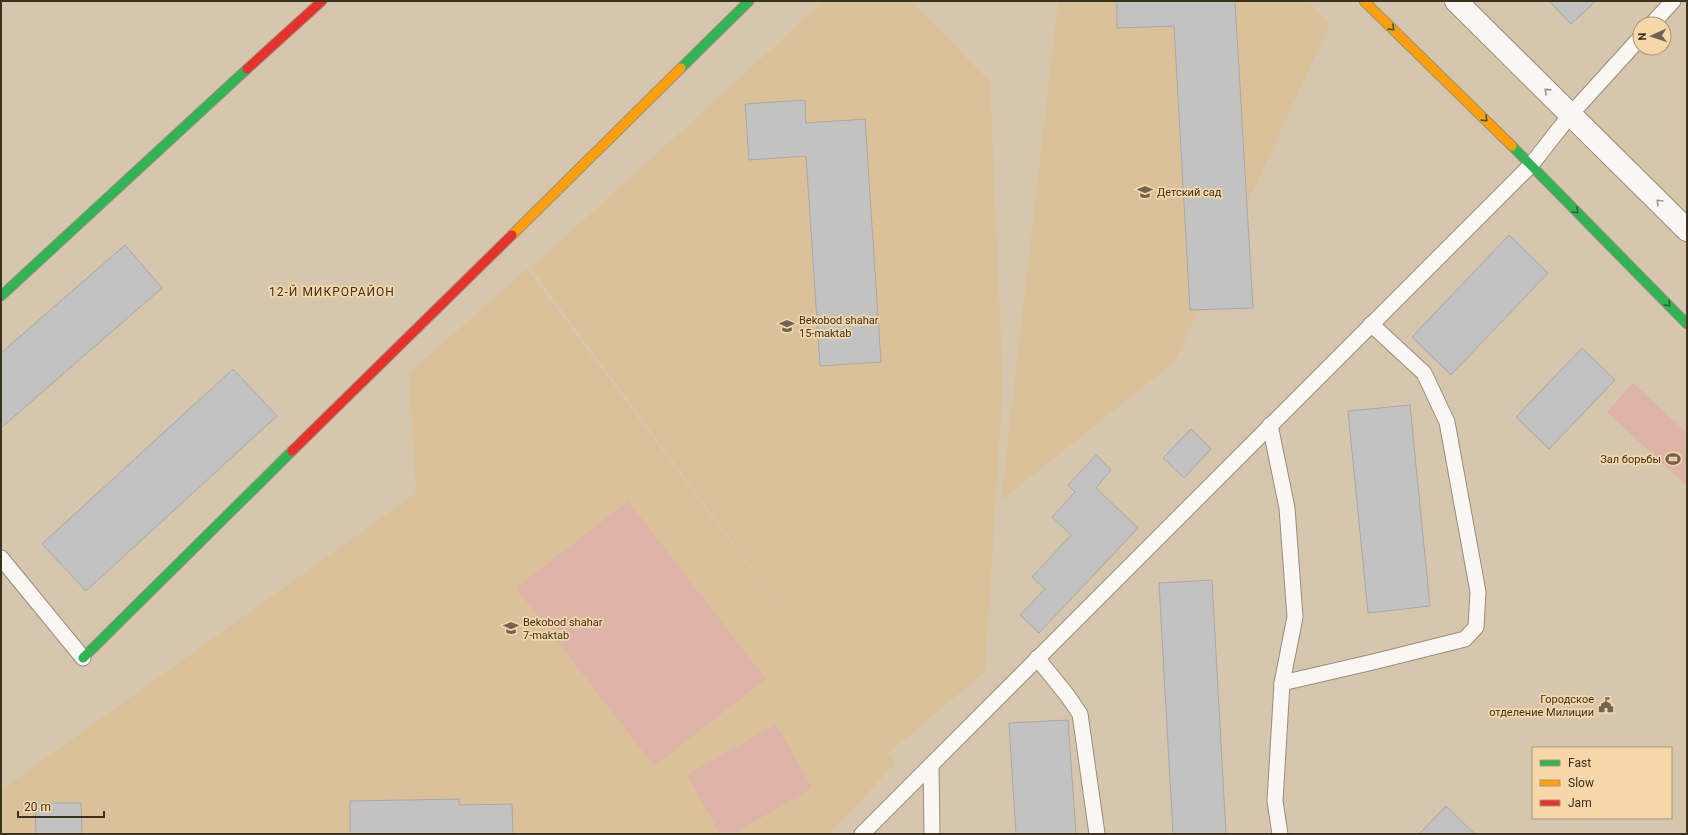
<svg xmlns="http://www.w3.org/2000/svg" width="1688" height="835" font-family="Roboto,sans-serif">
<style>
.built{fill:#dbc19a}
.green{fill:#deb3a8}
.building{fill:#c2c2c2;stroke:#aaa8a5}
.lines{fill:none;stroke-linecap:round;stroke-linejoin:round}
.lane-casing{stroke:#9a8d7a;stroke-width:17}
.street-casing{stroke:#9a8d7a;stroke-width:24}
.fast-casing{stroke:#9a8d7a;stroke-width:11}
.slow-casing{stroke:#9a8d7a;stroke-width:11}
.jam-casing{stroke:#9a8d7a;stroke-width:11}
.lane{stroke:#f9f6f3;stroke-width:15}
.street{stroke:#f9f6f3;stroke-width:22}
.fast{stroke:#30b455;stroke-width:9}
.slow{stroke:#ff9f0a;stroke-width:9}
.jam{stroke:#e5322d;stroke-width:9}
.oneway{stroke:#385e32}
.oneway2{stroke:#9a9389}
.labels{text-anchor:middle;stroke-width:3.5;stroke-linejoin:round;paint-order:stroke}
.poi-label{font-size:11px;fill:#3c301f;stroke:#f5d7aa;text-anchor:start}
.neighbourhood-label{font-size:12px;letter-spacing:1px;fill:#3c301f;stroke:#f5d7aa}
</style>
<rect width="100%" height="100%" fill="#d7c6ae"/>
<!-- built -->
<g class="built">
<path d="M 824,1 L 911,1 L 990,82 L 1003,385 L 985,672 L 888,753 L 895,764 L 829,834 L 1,834 L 1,790 L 416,493 L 409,373 L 527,269 L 842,691 L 531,268 Z"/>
<path d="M 1058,1 L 1308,1 L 1330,24 L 1175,361 L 1001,501 Z"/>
</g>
<!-- green -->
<g class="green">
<path d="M 1633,383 L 1687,433 L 1687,486 L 1607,412 Z"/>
<path d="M 628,501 L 766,679 L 654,766 L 516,588 Z"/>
<path d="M 776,724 L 812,788 L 733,834 L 720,834 L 687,775 Z"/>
</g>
<!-- building -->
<g class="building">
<path d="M 1117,1 L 1235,1 L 1253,308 L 1190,310 L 1174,26 L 1117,28 Z"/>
<path d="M 1549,1 L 1596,1 L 1571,24 Z"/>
<path d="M 805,100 L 806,123 L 865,119 L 881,362 L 820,366 L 806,156 L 749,160 L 745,104 Z"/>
<path d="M 1509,235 L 1548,273 L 1451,375 L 1412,337 Z"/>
<path d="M 125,245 L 162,288 L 1,428 L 1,353 Z"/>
<path d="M 1582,348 L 1615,380 L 1549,449 L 1516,417 Z"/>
<path d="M 233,369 L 277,416 L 86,591 L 42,544 Z"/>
<path d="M 1410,405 L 1430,606 L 1368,613 L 1348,411 Z"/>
<path d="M 1191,429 L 1211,449 L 1184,478 L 1163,458 Z"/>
<path d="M 1096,455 L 1111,470 L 1096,488 L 1138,528 L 1039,633 L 1020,615 L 1045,589 L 1032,577 L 1071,535 L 1052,517 L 1075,492 L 1068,485 Z"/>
<path d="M 1212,580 L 1226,834 L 1173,834 L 1159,583 Z"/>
<path d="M 1068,720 L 1076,834 L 1016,834 L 1009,723 Z"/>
<path d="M 459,799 L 459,805 L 512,804 L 513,834 L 350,834 L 350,801 Z"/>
<path d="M 35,803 L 81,803 L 82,834 L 36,834 Z"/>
<path d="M 1446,806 L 1475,834 L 1419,834 Z"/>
</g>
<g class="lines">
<!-- lane casing -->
<g class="lane-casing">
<g id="lane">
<path d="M 1652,24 L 1673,1"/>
<path d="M 1270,425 L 1287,508 L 1295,617 L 1282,683 L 1275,801 L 1280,834"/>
<path d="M 1,558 L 83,658"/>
<path d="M 1037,658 L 1067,695 L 1080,714 L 1097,834"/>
<path d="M 1282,683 L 1373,662 L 1465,639 L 1476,627 L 1478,592 L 1447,422 L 1424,373 L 1371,324"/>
<path d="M 931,765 L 932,834"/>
<path d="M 862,834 L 1531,165 L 1571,114 L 1640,38"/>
</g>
</g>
<!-- street casing -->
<g class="street-casing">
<path id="street" d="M 1456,1 L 1687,230"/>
</g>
<!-- fast casing -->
<g class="fast-casing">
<g id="fast">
<path d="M 681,68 L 749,1"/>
<path d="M 1512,146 L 1687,324"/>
<path d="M 1,296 L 247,69"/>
<path d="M 83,658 L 292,451"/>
</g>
</g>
<!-- slow casing -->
<g class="slow-casing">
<g id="slow">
<path d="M 1364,1 L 1512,146"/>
<path d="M 512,235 L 681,68"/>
</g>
</g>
<!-- jam casing -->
<g class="jam-casing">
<g id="jam">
<path d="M 247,69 L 322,1"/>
<path d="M 292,451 L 512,235"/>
</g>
</g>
<!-- lane -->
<use href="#lane" class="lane"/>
<!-- street -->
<use href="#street" class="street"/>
<!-- fast -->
<use href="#fast" class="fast"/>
<!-- slow -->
<use href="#slow" class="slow"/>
<!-- jam -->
<use href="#jam" class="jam"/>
</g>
<!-- one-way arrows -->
<defs><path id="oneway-chevron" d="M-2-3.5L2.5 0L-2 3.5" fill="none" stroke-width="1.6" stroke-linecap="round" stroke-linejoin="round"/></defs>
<g class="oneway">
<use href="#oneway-chevron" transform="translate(1392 28) rotate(44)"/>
<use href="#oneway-chevron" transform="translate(1485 119) rotate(44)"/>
<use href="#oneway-chevron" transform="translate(1576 211) rotate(46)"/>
<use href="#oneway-chevron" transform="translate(1668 304) rotate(46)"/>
</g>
<g class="oneway2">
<use href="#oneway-chevron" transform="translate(1547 91) rotate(-136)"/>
<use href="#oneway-chevron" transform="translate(1659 202) rotate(-135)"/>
</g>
<!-- icons -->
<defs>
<g id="school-bare" transform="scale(1.2)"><path d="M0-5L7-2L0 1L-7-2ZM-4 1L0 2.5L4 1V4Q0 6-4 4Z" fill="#726451" stroke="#f5d7aa" stroke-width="2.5" paint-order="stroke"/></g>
<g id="stadium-bare" transform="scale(1.2)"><path d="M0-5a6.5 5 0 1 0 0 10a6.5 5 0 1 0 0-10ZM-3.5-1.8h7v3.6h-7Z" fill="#726451" stroke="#f5d7aa" stroke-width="2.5" paint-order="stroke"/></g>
<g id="civic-bare" transform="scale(1.2)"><path d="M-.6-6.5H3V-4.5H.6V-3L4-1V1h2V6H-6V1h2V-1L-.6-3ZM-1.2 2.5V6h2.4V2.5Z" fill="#726451" stroke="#f5d7aa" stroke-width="2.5" paint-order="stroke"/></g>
</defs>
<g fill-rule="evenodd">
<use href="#school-bare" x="1145" y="192"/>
<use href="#school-bare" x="787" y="326"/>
<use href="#stadium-bare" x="1673" y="459"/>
<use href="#school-bare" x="511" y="628"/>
<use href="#civic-bare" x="1606" y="705"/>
</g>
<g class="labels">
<!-- poi labels -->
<g class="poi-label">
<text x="1157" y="196">Детский сад</text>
<text x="799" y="324">Bekobod shahar<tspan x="799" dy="13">15-maktab</tspan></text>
<text x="1661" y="463" text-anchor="end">Зал борьбы</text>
<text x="523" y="626">Bekobod shahar<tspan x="523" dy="13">7-maktab</tspan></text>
<text x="1594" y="703" text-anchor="end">Городское<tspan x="1594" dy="13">отделение Милиции</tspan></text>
</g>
<!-- neighbourhood labels -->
<g class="neighbourhood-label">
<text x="332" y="296">12-Й МИКРОРАЙОН</text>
</g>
</g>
<!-- border -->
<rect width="1688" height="835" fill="none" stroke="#3c301f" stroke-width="4"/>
<!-- legend -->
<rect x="1532" y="747" width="140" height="72" fill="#f5d7aa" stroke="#ab9472"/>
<rect x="1540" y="760" width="20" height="6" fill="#30b455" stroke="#ab9472"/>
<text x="1568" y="767" font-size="12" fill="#3c301f">Fast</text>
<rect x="1540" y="780" width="20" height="6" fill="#ff9f0a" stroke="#ab9472"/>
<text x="1568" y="787" font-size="12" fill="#3c301f">Slow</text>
<rect x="1540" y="800" width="20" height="6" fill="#e5322d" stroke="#ab9472"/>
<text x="1568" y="807" font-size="12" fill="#3c301f">Jam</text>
<!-- north arrow -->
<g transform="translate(1652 36) rotate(267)"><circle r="19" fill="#f5d7aa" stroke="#ab9472"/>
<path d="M0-3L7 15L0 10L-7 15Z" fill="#726451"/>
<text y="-6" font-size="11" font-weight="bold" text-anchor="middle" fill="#3c301f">N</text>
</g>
<!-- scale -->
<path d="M18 811v6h86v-6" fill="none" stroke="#3c301f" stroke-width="2"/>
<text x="24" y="811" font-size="12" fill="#3c301f" stroke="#f5d7aa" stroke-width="3" paint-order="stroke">20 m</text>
</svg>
